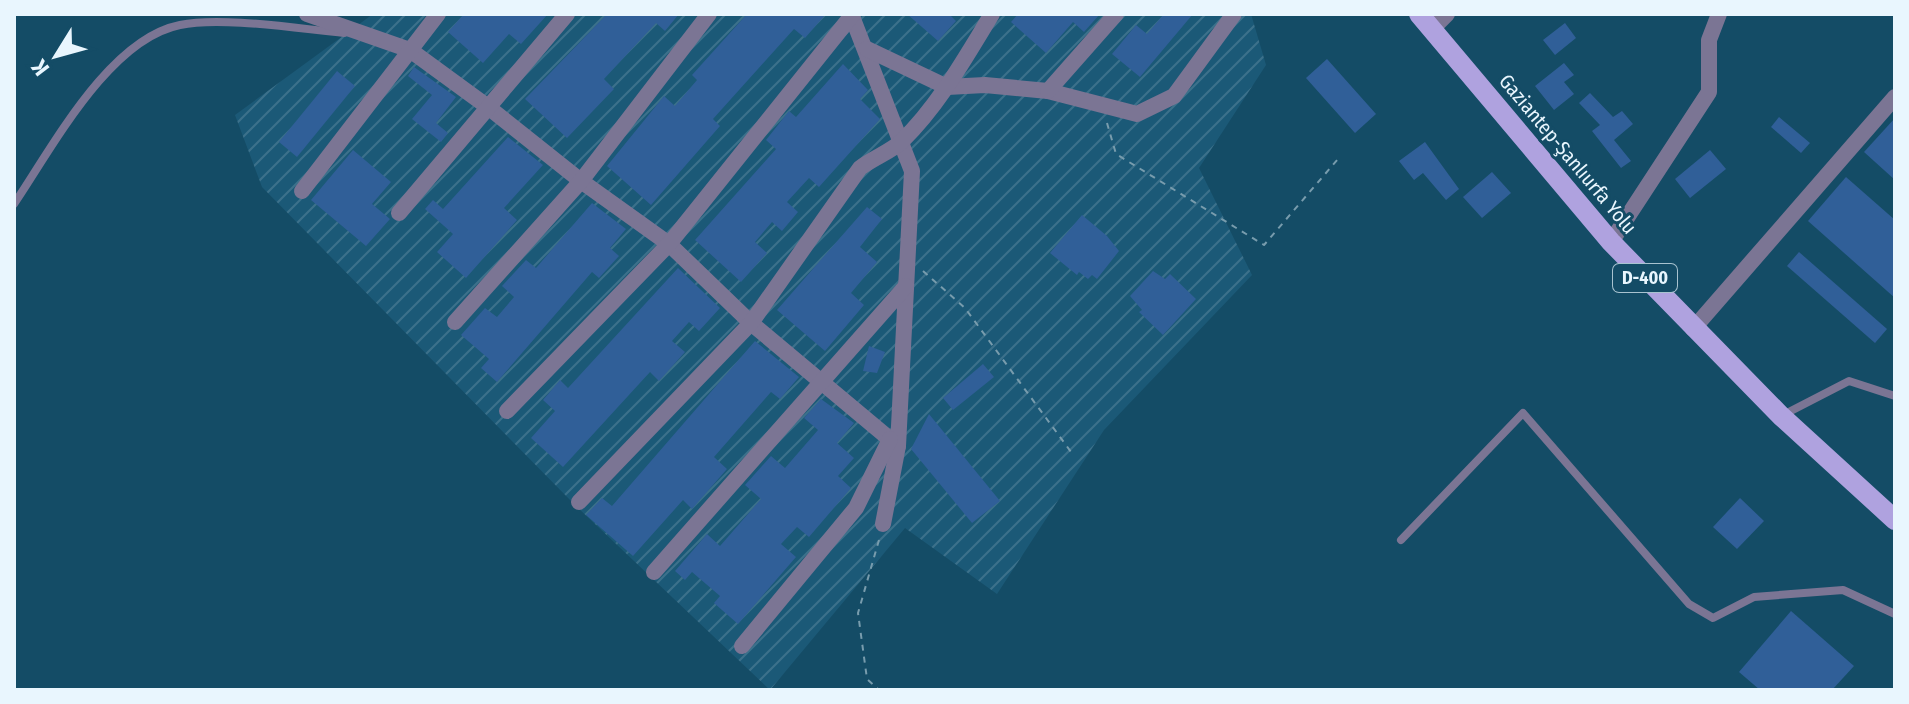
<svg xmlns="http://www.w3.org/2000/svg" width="1909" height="704" font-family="'Fira Sans Condensed',sans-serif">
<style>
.industrial{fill:url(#industrial-furrows)}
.building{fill:#305f98}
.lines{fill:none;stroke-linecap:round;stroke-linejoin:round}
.path{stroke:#789cad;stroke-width:2;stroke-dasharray:6 6;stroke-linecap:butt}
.service{stroke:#7b7594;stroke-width:8}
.minor{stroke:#7b7594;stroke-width:16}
.primary{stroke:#afa2df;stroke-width:20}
.labels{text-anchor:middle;stroke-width:6;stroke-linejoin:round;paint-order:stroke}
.shield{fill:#144c66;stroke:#a9c3d0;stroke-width:2}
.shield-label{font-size:18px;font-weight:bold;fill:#e9f6fe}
.street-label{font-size:20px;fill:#e9f6fe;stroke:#144c66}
</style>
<defs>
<pattern id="industrial-furrows" width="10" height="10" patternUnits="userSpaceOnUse" patternTransform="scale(2)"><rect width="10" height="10" fill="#1b5977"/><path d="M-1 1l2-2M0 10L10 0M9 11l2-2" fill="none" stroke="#3c718b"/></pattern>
</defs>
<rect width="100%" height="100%" fill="#144c66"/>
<!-- industrial -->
<path class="industrial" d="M 373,14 L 1251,14 L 1266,65 L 1199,168 L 1252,275 L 1104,430 L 997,594 L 905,528 L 770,690 L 576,506 L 262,187 L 235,115 Z"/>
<!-- building -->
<g class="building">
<path d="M 464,14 L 548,14 L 521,44 L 509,34 L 483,63 L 448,32 Z"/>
<path d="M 607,14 L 679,14 L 665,31 L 656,23 L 604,79 L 614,89 L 567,138 L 525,99 Z"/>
<path d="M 747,14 L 826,14 L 805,38 L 794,29 L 713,119 L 720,126 L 651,205 L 607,166 L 664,96 L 675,106 L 697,80 L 692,75 Z"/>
<path d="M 907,14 L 949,14 L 956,21 L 938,41 Z"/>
<path d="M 1018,14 L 1100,14 L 1084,32 L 1073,22 L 1046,53 L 1011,22 Z"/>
<path d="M 1164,14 L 1193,14 L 1140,77 L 1112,54 L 1136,25 L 1147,34 Z"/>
<path d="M 1565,23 L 1576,38 L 1555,55 L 1543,40 Z"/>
<path d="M 1327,59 L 1376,114 L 1355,133 L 1306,78 Z"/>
<path d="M 1564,63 L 1574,75 L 1564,82 L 1574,94 L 1554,110 L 1535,86 Z"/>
<path d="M 843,64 L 868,90 L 860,99 L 880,119 L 819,187 L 809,178 L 787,202 L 798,212 L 782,231 L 772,222 L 755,242 L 767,253 L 741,282 L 695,240 L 776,149 L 766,140 L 789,111 L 796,117 Z"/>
<path d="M 414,67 L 456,97 L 436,123 L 448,133 L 441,142 L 412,119 L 432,95 L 408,76 Z"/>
<path d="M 337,71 L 355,86 L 297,157 L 279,142 Z"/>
<path d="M 1590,93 L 1613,117 L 1622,111 L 1633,124 L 1614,140 L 1631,161 L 1621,168 L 1592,131 L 1600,125 L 1579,103 Z"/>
<path d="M 1779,117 L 1810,143 L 1801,153 L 1771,127 Z"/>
<path d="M 1895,118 L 1895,180 L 1864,152 Z"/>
<path d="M 508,137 L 543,165 L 504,208 L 517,220 L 466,278 L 437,252 L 453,234 L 425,209 L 433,200 L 443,209 Z"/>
<path d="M 1425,142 L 1459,189 L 1446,200 L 1423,173 L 1414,180 L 1399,161 Z"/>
<path d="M 353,150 L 391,182 L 372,204 L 390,219 L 366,246 L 311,200 Z"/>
<path d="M 1710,150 L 1726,169 L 1690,198 L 1675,179 Z"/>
<path d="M 1492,172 L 1511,193 L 1482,218 L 1463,197 Z"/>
<path d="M 1846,177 L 1895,220 L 1895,298 L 1808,221 Z"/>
<path d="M 592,203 L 626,229 L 610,248 L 619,256 L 599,278 L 592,272 L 497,382 L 481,368 L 489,359 L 461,335 L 485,308 L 497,317 L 514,297 L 502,286 L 526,260 L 536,268 Z"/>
<path d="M 867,207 L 882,219 L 860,247 L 877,262 L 851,293 L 864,305 L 825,351 L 777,310 Z"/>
<path d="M 1082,215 L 1107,236 L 1119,251 L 1097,279 L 1092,275 L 1088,279 L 1079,272 L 1077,275 L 1050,253 Z"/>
<path d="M 1799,252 L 1887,329 L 1875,343 L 1787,266 Z"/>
<path d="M 678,268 L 720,308 L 699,331 L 689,322 L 672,341 L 685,352 L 659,381 L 650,372 L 563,467 L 531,438 L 555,411 L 543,400 L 560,380 L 568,388 Z"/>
<path d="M 1153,271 L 1165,279 L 1170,274 L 1196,299 L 1163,335 L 1139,312 L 1142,310 L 1130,296 Z"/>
<path d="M 755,341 L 799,377 L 780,399 L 771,392 L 714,457 L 727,469 L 692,509 L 683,500 L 633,556 L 586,515 L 602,498 L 612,506 Z"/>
<path d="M 869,346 L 885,352 L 877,373 L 863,371 Z"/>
<path d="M 983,364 L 994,377 L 953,410 L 943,398 Z"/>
<path d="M 821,399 L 854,423 L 837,443 L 854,458 L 838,476 L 851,488 L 809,537 L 797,527 L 781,544 L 796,557 L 738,624 L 714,603 L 720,596 L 692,572 L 685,580 L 675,571 L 707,534 L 720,546 L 761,499 L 745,485 L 771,456 L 785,468 L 818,430 L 804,418 Z"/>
<path d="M 929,414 L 1000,501 L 972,523 L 911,449 Z"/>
<path d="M 1740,498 L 1764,521 L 1737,549 L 1713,527 Z"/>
<path d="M 1791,611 L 1854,666 L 1832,690 L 1760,690 L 1739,672 Z"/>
</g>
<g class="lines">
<!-- path -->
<g class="path">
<path d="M 1107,123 L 1116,154 L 1264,245 L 1338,159"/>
<path d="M 923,271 L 965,308 L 1074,456"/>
<path d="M 879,540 L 858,613 L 867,679 L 879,690"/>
</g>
<!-- service -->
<g class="service">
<path d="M 14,204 C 52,148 109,39 180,25 C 221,16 300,29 344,33"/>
<path d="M 1783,415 L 1849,381 L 1895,396"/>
<path d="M 1401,540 L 1523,413 L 1689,604 L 1713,618 L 1754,597 L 1843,590 L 1895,614"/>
</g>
<!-- minor -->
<g class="minor">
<path d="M 307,14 L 410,50 L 488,107 L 581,181 L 669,244 L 751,323 L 898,446"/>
<path d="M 851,14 L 912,171 L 898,446 L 883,524"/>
<path d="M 1431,30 L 1447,14"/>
<path d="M 867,49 L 947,87 L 985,85 L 1048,91 L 1137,114 L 1174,96 L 1234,14"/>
<path d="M 1048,91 L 1116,14"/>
<path d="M 302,191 L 438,14"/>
<path d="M 399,213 L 567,14"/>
<path d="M 1611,242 L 1709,92 L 1709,40 L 1719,14"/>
<path d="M 455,322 L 581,181 L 709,14"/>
<path d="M 1693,329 L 1895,97"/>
<path d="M 507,411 L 669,244 L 853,14"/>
<path d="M 579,502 L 751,323 L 860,168 C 873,158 892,151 902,141 C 939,105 965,58 992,14"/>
<path d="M 654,572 L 906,286"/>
<path d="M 742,646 L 856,508 L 890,439"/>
</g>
<!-- primary -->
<path class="primary" d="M 1419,14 L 1611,242 L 1781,416 L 1895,520"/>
</g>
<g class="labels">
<!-- shield labels -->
<rect class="shield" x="1613" y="264" width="64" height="28" rx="6"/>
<g class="shield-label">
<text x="1645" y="284">D-400</text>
</g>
<!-- street labels -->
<g class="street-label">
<text transform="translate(1568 154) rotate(50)" y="7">Gaziantep-Şanlıurfa Yolu</text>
</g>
</g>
<!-- border -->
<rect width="1909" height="704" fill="none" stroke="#e9f6fe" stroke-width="32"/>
<!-- north arrow -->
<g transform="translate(56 56) rotate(233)" stroke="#144c66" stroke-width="6" paint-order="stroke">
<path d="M0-6L14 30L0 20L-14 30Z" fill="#e9f6fe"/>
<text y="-12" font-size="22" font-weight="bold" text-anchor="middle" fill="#e9f6fe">K</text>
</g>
</svg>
